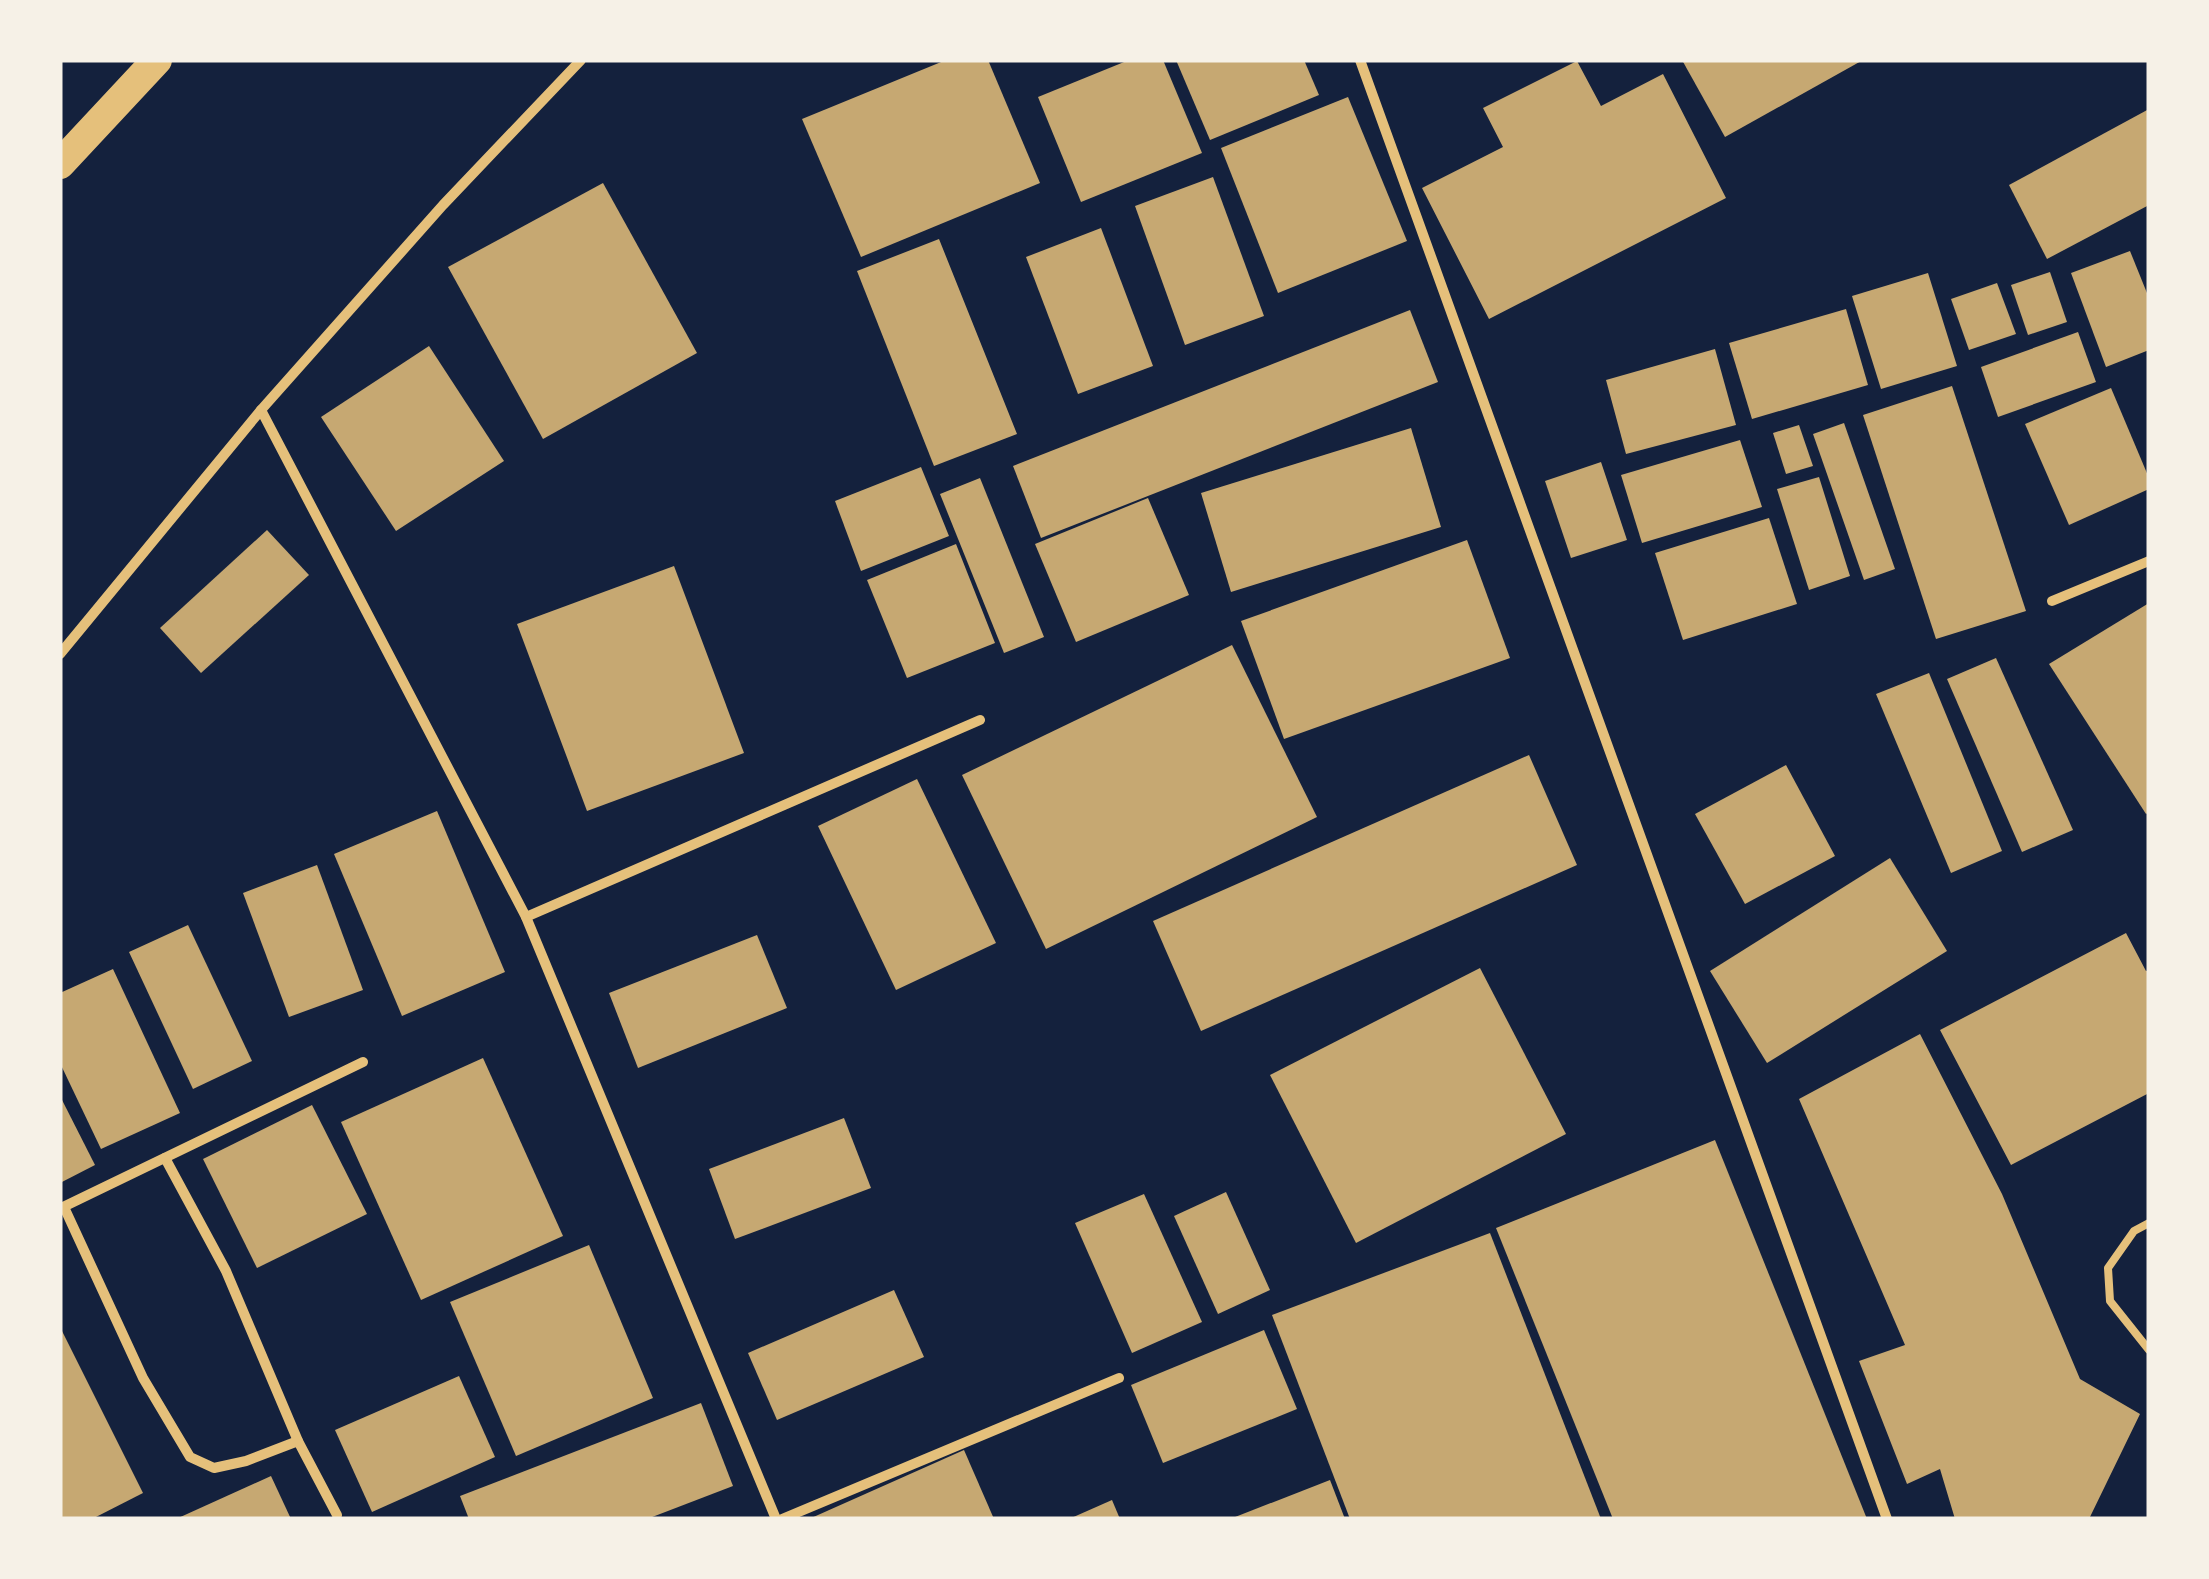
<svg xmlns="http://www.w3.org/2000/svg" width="2209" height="1579" font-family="'Roboto Serif',serif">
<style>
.building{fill:#c6a872}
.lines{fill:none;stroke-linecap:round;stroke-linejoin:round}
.service{stroke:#e5c07b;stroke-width:8}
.minor{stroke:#e5c07b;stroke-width:10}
.motorway{stroke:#e5c07b;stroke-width:30}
</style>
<rect width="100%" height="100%" fill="#14213d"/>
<!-- building -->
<g class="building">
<path d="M 946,60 L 988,60 L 1040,183 L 861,257 L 802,119 Z"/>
<path d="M 1129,60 L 1163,60 L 1202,153 L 1081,202 L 1038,97 Z"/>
<path d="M 1176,60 L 1304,60 L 1319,95 L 1210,140 Z"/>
<path d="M 1682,60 L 1863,60 L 1725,137 Z"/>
<path d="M 1577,61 L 1601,106 L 1663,74 L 1726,198 L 1489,319 L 1422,188 L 1503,147 L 1483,108 Z"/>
<path d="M 1348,97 L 1407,241 L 1278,293 L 1221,148 Z"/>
<path d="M 2149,109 L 2149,205 L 2047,259 L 2009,185 Z"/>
<path d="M 1213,177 L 1264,316 L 1185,345 L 1135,206 Z"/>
<path d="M 603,183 L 697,353 L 543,439 L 448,267 Z"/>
<path d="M 1101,228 L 1153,366 L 1078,394 L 1026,257 Z"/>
<path d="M 939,239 L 1017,434 L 934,466 L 857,271 Z"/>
<path d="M 2130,251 L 2149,298 L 2149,350 L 2106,367 L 2071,273 Z"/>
<path d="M 2050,272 L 2067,322 L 2028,335 L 2011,285 Z"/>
<path d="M 1928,273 L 1957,366 L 1881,389 L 1852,296 Z"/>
<path d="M 1997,283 L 2016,334 L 1969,350 L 1951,299 Z"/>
<path d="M 1846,309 L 1868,385 L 1752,419 L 1729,343 Z"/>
<path d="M 1410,310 L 1438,382 L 1041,538 L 1013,466 Z"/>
<path d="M 2078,332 L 2096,382 L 1998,417 L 1981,367 Z"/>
<path d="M 429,346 L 504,461 L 396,531 L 321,417 Z"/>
<path d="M 1715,349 L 1736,425 L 1626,454 L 1606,380 Z"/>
<path d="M 1952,386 L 2026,611 L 1936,639 L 1863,415 Z"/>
<path d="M 2111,388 L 2149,478 L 2149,489 L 2069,525 L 2025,424 Z"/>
<path d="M 1844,423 L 1895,569 L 1864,580 L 1813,434 Z"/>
<path d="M 1799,425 L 1813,466 L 1786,474 L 1773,433 Z"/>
<path d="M 1411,428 L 1441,527 L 1231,592 L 1201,493 Z"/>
<path d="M 1740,440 L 1762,507 L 1642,543 L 1621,475 Z"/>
<path d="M 1601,462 L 1627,540 L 1571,558 L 1545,481 Z"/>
<path d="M 921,467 L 949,536 L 861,571 L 835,501 Z"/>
<path d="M 1819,477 L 1850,576 L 1809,590 L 1777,489 Z"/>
<path d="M 980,478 L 1044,637 L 1004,653 L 940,494 Z"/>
<path d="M 1148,498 L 1189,595 L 1076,642 L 1035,544 Z"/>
<path d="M 1769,518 L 1797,604 L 1683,640 L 1655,553 Z"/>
<path d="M 267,530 L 309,575 L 201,673 L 160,628 Z"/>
<path d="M 1467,540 L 1510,658 L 1284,739 L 1241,621 Z"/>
<path d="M 956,544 L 995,643 L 907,678 L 867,580 Z"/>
<path d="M 674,566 L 744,753 L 587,811 L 517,624 Z"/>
<path d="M 2149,603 L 2149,812 L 2146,814 L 2049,664 Z"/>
<path d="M 1232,645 L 1317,817 L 1046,949 L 962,775 Z"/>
<path d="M 1996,658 L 2073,830 L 2022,852 L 1947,679 Z"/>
<path d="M 1929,673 L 2002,851 L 1951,873 L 1876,694 Z"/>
<path d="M 1529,755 L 1577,865 L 1201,1031 L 1153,921 Z"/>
<path d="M 1786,765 L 1835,856 L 1745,904 L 1695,814 Z"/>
<path d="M 917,779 L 996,943 L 896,990 L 818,826 Z"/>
<path d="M 437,811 L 505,972 L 402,1016 L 334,854 Z"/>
<path d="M 1890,858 L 1947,951 L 1767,1063 L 1710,971 Z"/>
<path d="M 317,865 L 363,990 L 289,1017 L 243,893 Z"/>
<path d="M 188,925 L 252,1061 L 193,1089 L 129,952 Z"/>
<path d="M 2126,933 L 2146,971 L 2149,970 L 2149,1093 L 2011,1165 L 1940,1030 Z"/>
<path d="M 757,935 L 787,1008 L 638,1068 L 609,993 Z"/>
<path d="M 1480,968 L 1566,1134 L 1356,1243 L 1270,1075 Z"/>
<path d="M 113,969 L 180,1113 L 101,1149 L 60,1063 L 60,993 Z"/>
<path d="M 1920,1034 L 2002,1194 L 2080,1379 L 2140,1414 L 2089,1519 L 1955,1519 L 1940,1469 L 1907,1484 L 1859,1361 L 1905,1345 L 1799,1099 Z"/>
<path d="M 483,1058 L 563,1236 L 421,1300 L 341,1122 Z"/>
<path d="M 60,1096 L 95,1165 L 60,1183 Z"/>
<path d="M 312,1105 L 367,1214 L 257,1268 L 203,1159 Z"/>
<path d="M 844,1118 L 871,1188 L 735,1239 L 709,1169 Z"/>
<path d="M 1715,1140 L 1867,1519 L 1613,1519 L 1496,1228 Z"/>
<path d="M 1226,1192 L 1270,1290 L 1218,1314 L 1174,1216 Z"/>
<path d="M 1144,1194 L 1202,1322 L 1132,1353 L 1075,1223 Z"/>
<path d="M 1490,1233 L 1601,1519 L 1350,1519 L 1272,1315 Z"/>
<path d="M 589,1245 L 653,1398 L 516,1456 L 450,1302 Z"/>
<path d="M 894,1290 L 924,1357 L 777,1420 L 748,1353 Z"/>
<path d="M 60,1327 L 143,1493 L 92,1519 L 60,1519 Z"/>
<path d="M 1264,1330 L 1297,1409 L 1163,1463 L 1131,1385 Z"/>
<path d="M 459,1376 L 495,1457 L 372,1512 L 335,1430 Z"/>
<path d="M 701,1403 L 733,1486 L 647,1519 L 469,1519 L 460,1496 Z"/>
<path d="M 964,1450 L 994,1519 L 809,1519 Z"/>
<path d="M 271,1476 L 291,1519 L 176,1519 Z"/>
<path d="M 1330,1480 L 1345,1519 L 1230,1519 Z"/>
<path d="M 1112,1500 L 1120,1519 L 1069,1519 Z"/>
</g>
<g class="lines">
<!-- service -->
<path class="service" d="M 2149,1223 L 2134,1231 L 2108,1268 L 2110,1301 L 2149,1350"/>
<!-- minor -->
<g class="minor">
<path d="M 1360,60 L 1887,1519"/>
<path d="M 261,410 L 526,917 L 776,1519"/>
<path d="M 2052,601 L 2149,561"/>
<path d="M 60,654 L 261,410 L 443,205 L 581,60"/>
<path d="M 526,917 L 980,720"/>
<path d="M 165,1158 L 226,1271 L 298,1441 L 337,1515"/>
<path d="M 64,1207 L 143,1378 L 190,1457 L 214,1468 L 246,1461 L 298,1441"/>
<path d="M 61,1208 L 363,1062"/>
<path d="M 782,1519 L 1119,1378"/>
</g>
<!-- motorway -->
<path class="motorway" d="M 60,164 L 157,60"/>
</g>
<!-- border -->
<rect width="2209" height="1579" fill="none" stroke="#f6f1e7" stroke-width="125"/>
</svg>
